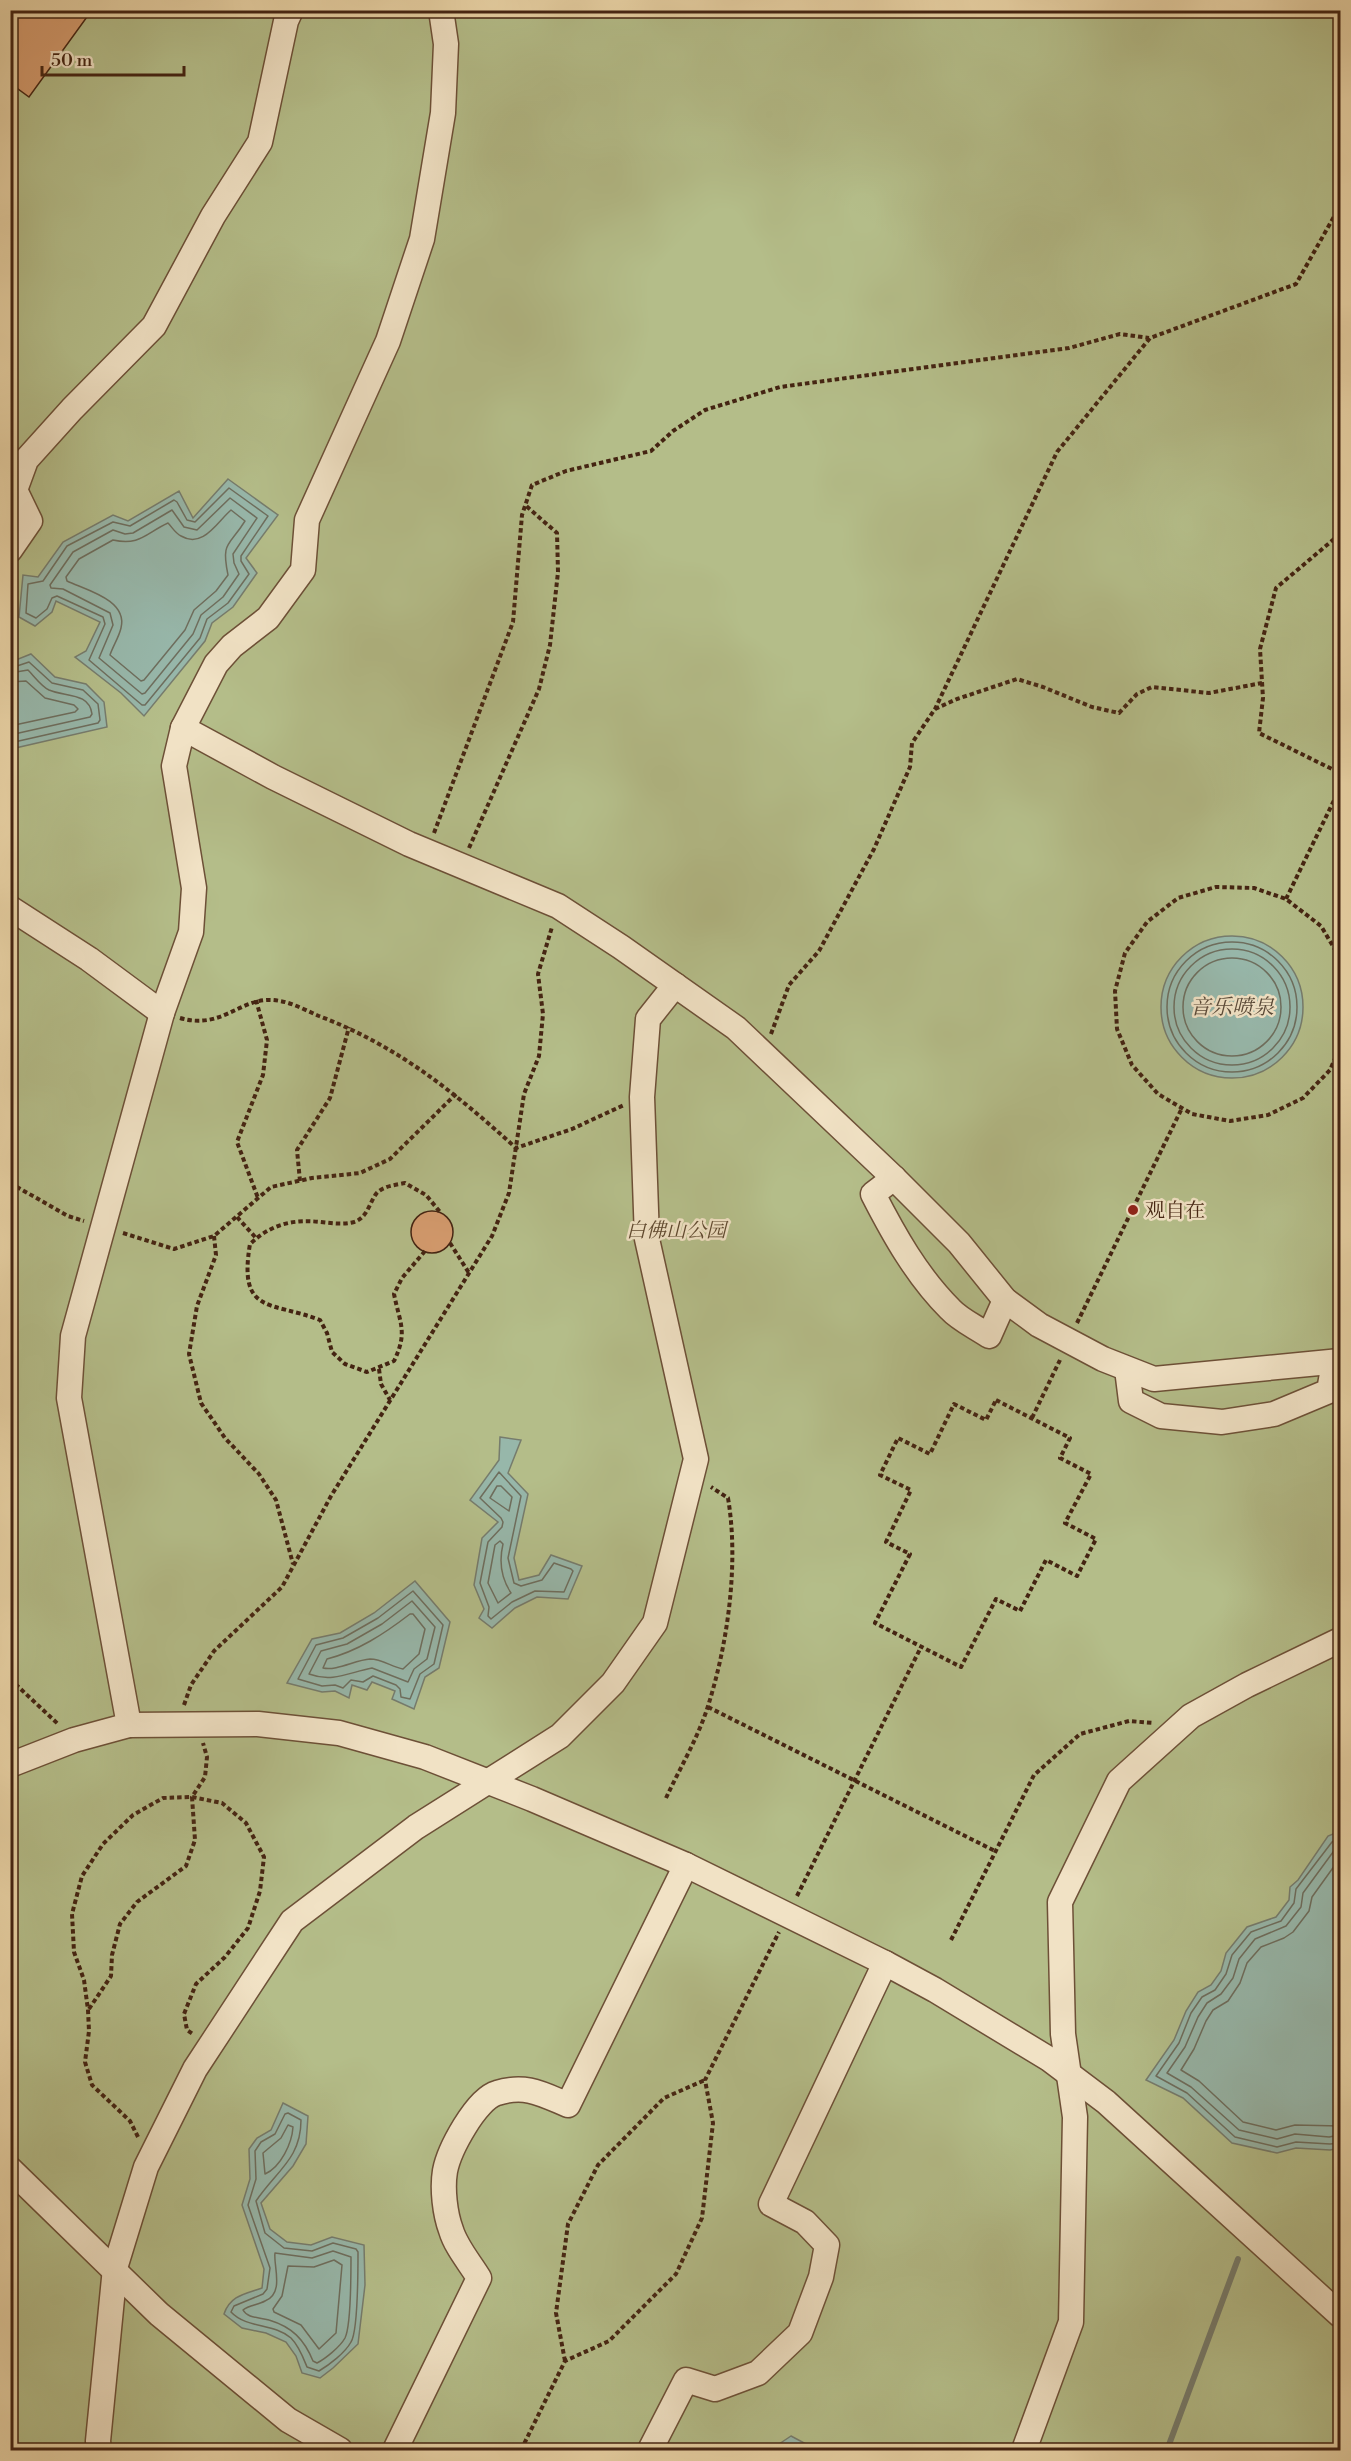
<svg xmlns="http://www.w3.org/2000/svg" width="1351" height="2461" font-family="'Libre Bodoni','Noto Serif SC',serif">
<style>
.green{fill:#b4bd89;stroke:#7c704e;stroke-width:1.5}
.water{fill:#97b7aa;stroke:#767c6d;stroke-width:1.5}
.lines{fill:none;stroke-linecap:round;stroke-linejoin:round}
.shore{stroke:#6e6e5e;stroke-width:1.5}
.stream{stroke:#767c6d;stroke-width:6}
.building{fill:#d69c6f;stroke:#442412;stroke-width:1.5}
.minor-casing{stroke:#6d5037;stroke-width:27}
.path{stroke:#442412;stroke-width:4;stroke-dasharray:4.5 3;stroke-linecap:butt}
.minor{stroke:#f1e2c5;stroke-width:24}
.poi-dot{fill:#8f2418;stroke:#f1e2c5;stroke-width:2}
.labels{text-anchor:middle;stroke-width:5;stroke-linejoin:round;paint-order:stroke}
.poi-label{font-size:20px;fill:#442412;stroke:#f1e2c5;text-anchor:start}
.park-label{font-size:20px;font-style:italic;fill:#604a30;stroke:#f1e2c5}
.water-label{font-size:21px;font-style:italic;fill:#594938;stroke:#f1e2c5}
</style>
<rect width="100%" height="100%" fill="#e9d3a6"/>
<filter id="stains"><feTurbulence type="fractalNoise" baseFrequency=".00333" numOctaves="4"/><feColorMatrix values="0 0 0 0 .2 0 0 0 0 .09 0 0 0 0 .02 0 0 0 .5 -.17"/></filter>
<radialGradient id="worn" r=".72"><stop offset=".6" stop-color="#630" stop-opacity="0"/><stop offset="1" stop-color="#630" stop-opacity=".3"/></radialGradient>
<!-- green -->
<rect class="green" x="11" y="11" width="1329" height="2439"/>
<!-- water -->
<g class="water">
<path d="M 228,479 L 278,515 L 246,558 L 257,573 L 233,607 L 212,623 L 205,641 L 144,716 L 121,693 L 75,657 L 86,651 L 100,622 L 56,601 L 52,612 L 35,626 L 19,617 L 23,575 L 38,577 L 63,542 L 113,515 L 128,521 L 179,491 L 193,518 Z"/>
<path d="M 31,654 L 55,677 L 86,684 L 104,702 L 107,727 L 11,749 L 11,657 L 16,660 Z"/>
<circle cx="1232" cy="1007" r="71"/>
<path d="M 500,1437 L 521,1440 L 508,1473 L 528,1494 L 514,1558 L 519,1580 L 539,1575 L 551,1555 L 582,1566 L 568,1599 L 537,1597 L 515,1608 L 492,1628 L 479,1618 L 484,1609 L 474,1585 L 482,1538 L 498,1522 L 470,1500 L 499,1460 Z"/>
<path d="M 415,1581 L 450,1622 L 439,1668 L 425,1677 L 414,1709 L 392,1699 L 395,1691 L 372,1682 L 367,1690 L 352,1685 L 349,1698 L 335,1691 L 322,1692 L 287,1683 L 312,1639 L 340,1633 L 374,1613 Z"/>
<path d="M 1340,1831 L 1340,2148 L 1330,2150 L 1296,2148 L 1277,2153 L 1232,2143 L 1183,2098 L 1146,2080 L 1174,2040 L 1186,2011 L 1198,1992 L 1211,1985 L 1221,1971 L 1226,1953 L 1247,1927 L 1276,1917 L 1289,1900 L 1290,1887 L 1298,1880 L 1328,1836 Z"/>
<path d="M 283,2103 L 308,2116 L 306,2144 L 293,2166 L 261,2203 L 270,2229 L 287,2242 L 311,2245 L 332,2237 L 364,2245 L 365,2285 L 358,2344 L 333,2368 L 320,2378 L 302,2373 L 296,2356 L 286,2342 L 266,2333 L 242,2328 L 224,2314 C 230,2296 244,2294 262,2288 L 264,2269 L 242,2205 L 250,2179 L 249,2149 L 257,2138 L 271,2130 Z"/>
<path d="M 791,2436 L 808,2445 L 809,2450 L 770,2450 Z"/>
</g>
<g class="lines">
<!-- shore -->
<g class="shore">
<path d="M 229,488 L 268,516 L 241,556 L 241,561 L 249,574 L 228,603 L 207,619 L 200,638 L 145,705 L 142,705 L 89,660 L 105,624 L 103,617 L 57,596 L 52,598 L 47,609 L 36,618 L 26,613 L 28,584 L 43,581 L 67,546 L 113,522 L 130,526 L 174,500 L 177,502 L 187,520 L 195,522 Z"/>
<path d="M 230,498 L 257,518 L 233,554 L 234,563 L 239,574 L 223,597 L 201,615 L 193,634 L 145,693 L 142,694 L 99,658 L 113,625 L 110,613 L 63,589 L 51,588 L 50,585 L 73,552 L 113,530 L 125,534 L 133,533 L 172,510 L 184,527 L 197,530 Z"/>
<path d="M 231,510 L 245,521 C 229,547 221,541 228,575 L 216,591 L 194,610 L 185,630 L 144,680 L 141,681 L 110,655 C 113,646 119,637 121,628 C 128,600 86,590 67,581 L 66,577 L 79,559 L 113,540 C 140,546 146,533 168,523 C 172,527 175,533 181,536 C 203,549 217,522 231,510 Z"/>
<path d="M 10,664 L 17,666 L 29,662 L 52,683 L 83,690 L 98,704 L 100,720 L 98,723 L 10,743"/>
<path d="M 10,673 L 28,670 C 34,676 41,686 49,690 C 65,697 89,692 92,714 L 90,717 L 10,735"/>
<path d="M 10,682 L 26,681 L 45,698 L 74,705 L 78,709 L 75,712 L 10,726"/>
<circle cx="1232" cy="1007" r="65"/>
<circle cx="1232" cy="1007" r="58"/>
<circle cx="1232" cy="1007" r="49"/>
<path d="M 499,1472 L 521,1496 L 508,1558 L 514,1583 L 521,1586 L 542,1580 L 554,1563 L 571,1569 L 573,1571 L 564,1592 L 535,1591 L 512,1602 L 491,1619 L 488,1616 L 489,1607 L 480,1583 L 488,1542 L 502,1527 L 503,1522 L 501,1518 L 480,1498 Z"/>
<path d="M 497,1486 L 501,1486 L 512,1497 L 509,1511 L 490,1498 Z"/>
<path d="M 500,1541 L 503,1544 C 499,1561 501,1578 511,1593 L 498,1603 L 488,1583 L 495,1545 Z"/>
<path d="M 413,1591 L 443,1625 L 434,1664 L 420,1674 L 410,1699 L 401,1697 L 400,1689 L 396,1685 L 373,1676 L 363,1682 L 351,1680 L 343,1688 L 335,1685 L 322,1686 L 298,1679 L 316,1645 L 343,1638 L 378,1618 Z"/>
<path d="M 412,1601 L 435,1627 L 427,1659 L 414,1669 L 408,1682 L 372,1668 C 350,1672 333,1683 309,1674 L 321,1651 L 347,1644 L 382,1624 Z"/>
<path d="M 410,1614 L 413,1614 L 425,1629 L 419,1654 L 403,1669 C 392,1667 382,1659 370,1659 C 355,1660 337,1671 323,1668 L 327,1659 C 358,1651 384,1634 410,1614 Z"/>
<path d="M 1340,1838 L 1332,1842 L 1296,1889 L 1294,1903 L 1281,1921 L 1251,1932 L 1232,1955 L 1226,1974 L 1215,1990 L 1202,1997 L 1191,2013 L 1179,2043 L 1156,2076 L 1187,2093 L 1235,2137 L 1277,2147 L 1296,2142 L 1330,2144 L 1340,2143"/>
<path d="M 1340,1846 L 1336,1848 L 1303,1893 L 1301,1907 L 1286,1926 L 1255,1939 L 1239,1959 L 1233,1978 L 1221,1994 L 1207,2003 L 1198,2017 L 1185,2047 L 1167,2073 L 1191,2087 L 1239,2130 L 1277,2139 L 1295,2134 L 1329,2137 L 1340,2135"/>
<path d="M 1340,1858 L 1312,1897 L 1309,1911 L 1293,1932 L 1284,1938 L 1261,1947 L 1247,1963 L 1240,1983 L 1228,2001 L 1213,2010 L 1206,2021 L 1194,2049 L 1181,2070 L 1199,2081 L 1243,2122 L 1276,2130 L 1295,2125 L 1340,2126"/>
<path d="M 288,2113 L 301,2120 C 301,2159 276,2171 256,2201 L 265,2233 L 284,2248 L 312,2251 L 333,2243 L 356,2249 L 358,2252 C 358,2268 358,2331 351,2342 C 345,2353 329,2365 319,2371 L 307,2367 C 303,2357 299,2346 291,2338 C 274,2323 247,2329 231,2312 L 234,2306 L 263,2294 L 267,2289 L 270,2268 L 248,2205 L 256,2179 L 255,2151 L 261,2142 L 275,2134 L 285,2114 Z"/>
<path d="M 288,2125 L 293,2127 C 292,2143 281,2167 265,2174 L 263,2153 L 281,2138 Z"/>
<path d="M 333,2251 L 351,2257 C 351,2273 351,2326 345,2338 C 340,2347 325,2359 317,2363 L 313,2361 C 304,2339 292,2327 269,2320 C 260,2317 248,2319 243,2310 C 249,2305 258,2305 265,2301 C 285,2293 273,2265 275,2253 L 312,2258 Z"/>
<path d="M 334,2260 L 342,2265 L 336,2333 L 319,2349 L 301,2325 L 274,2312 L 273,2309 L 282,2296 L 288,2266 L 314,2267 Z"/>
</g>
<!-- stream -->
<path class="stream" d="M 1167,2450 L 1238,2259"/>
</g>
<!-- building -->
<g class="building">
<path d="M 10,10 L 92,10 L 29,97 L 10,83 Z"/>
<circle cx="432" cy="1232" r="21"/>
</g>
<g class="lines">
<!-- minor casing -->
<g class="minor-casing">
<g id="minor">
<path d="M 10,492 L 15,490 L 26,460 L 72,409 L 154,326 L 213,216 L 260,142 L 286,21 L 291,10"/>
<path d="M 10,550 L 30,521 L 15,490"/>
<path d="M 183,728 L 273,777 L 409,844 L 558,906 L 621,947 L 736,1028 L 894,1178 L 959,1243 L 1005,1300 L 1039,1325 L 1103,1359 L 1154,1379 L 1340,1361"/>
<path d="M 10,908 L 89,959 L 162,1013"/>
<path d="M 894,1178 L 873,1194 C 894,1235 917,1276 950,1309 C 960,1320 976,1327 989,1336 L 1005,1300"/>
<path d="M 1127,1369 L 1131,1401 L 1161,1416 L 1222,1422 L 1274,1414 L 1329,1391 L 1334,1362"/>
<path d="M 129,1725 L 258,1724 L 339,1733 L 425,1757 L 532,1799 L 686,1865 L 885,1963 L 935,1990 L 1049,2059 L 1106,2102 L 1340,2315"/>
<path d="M 10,1765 L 74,1740 L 129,1725 L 69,1398 L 73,1336 L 162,1013 L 191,932 L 194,888 L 174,766 L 183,728 L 216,664 L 232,646 L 268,618 L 303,570 L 307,520 L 388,341 L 422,239 L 443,113 L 446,44 L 441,10"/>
<path d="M 10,2169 L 159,2314 L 288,2420 L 340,2450"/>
<path d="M 99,2450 L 98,2441 L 115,2268 L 146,2167 L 195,2069 L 292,1921 L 416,1827 L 560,1736 L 613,1683 L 655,1623 L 696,1459 L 647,1239 L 642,1097 L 648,1019 L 675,985"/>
<path d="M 395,2450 L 479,2278 C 470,2263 456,2247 451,2230 C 445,2214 442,2189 445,2171 C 449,2150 476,2099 497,2093 C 526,2084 542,2094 568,2105 L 686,1865"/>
<path d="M 650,2450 L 686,2380 L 715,2389 L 758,2373 L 800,2333 L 821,2277 L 827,2245 L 805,2222 L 771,2204 L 885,1963"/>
<path d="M 1024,2450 L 1071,2322 L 1075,2117 L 1063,2034 L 1060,1902 L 1119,1781 L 1191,1716 L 1247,1685 L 1340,1640"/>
</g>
</g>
<!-- path -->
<g class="path">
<path d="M 1340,534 L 1276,588 L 1260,649 L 1263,698 L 1259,733 L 1340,773"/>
<path d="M 935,709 L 957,699 L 1017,679 L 1043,687 L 1092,707 L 1119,713 L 1137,694 L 1152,687 L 1209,693 L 1262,683"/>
<path d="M 434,833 L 513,622 L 522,515 L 532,485 L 566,471 L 651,451 L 673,431 L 705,410 L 780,387 L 1069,348 L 1120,334 L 1149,338"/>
<path d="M 469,848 L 539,689 L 550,645 L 558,572 L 557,533 L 525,505"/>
<path d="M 1286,899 L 1340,788"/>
<path d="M 1340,958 L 1321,926 L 1286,899 L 1254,888 L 1216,887 L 1178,898 L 1147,922 L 1125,953 L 1115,991 L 1117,1029 L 1132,1065 L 1158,1094 L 1192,1114 L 1230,1121 L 1268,1115 L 1303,1098 L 1330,1070 L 1340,1047"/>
<path d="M 256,1000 L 267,1040 L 263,1075 L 237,1142 L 258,1198"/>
<path d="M 180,1018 C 225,1031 242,993 280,1001 C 293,1003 307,1011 319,1016 C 398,1046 454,1092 516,1148 L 572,1129 L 624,1105"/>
<path d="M 771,1034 L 789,985 L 819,951 L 874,849 L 910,767 L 912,743 L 935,709 L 1057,452 L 1150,338 L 1296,284 L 1340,206"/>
<path d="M 300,1181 L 297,1150 L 330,1098 L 349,1027"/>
<path d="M 10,1183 L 68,1216 L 84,1221"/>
<path d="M 237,1217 L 256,1238"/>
<path d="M 123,1233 L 174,1249 L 214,1236 L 271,1187 L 312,1178 L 360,1173 L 390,1159 L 456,1094"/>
<path d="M 214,1236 L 216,1255 L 197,1306 L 189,1354 L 201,1403 L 225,1438 L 259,1474 L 276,1500 L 293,1564"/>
<path d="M 450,1243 L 469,1273"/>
<path d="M 425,1251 L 402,1278 L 394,1294 C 400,1324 408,1332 394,1361 L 367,1372 L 345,1364 L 332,1352 L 327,1333 L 320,1320 C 271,1301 238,1315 250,1244 C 271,1224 293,1219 321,1222 C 332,1223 343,1225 354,1222 C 367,1218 369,1204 376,1194 C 382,1186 396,1185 405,1183 L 426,1195 L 440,1212"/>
<path d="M 1077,1323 L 1182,1108"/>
<path d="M 379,1369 L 381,1384 L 390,1400"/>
<path d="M 996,1400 L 1070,1438 L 1060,1458 L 1091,1474 L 1065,1523 L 1096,1539 L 1077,1576 L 1046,1560 L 1020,1611 L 996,1599 L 961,1667 L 875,1623 L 910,1554 L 886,1542 L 911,1490 L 880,1475 L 898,1438 L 930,1454 L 954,1404 L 986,1420 Z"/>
<path d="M 10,1418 L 14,1426 L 10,1439"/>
<path d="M 1032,1418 L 1060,1360"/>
<path d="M 10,1679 L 58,1724"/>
<path d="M 184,1705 L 191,1685 L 214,1651 L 282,1587 L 331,1496 L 492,1236 L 509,1193 L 524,1094 L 539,1056 L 543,1014 L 538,974 L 552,927"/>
<path d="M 708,1707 L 995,1851"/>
<path d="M 666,1798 C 680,1768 698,1738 708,1706 C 728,1643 739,1563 728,1498 L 711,1487"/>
<path d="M 797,1896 L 921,1647"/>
<path d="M 951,1940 L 1034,1775 L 1080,1734 L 1129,1721 L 1153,1723"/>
<path d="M 89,2009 L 111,1976 L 112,1955 L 120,1924 L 137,1902 L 186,1866 L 195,1840 L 192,1797 L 205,1777 L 207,1757 L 203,1743"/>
<path d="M 138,2137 L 130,2121 L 92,2085 L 85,2062 L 89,2031 L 88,2010 L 84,1980 L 74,1952 L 72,1914 L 82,1876 L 103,1844 L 133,1815 L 163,1798 L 192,1797 L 222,1803 L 246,1823 L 264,1857 L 260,1891 L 248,1928 L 225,1957 L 196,1984 L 184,2014 L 187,2030 L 193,2034"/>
<path d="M 565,2361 L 556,2313 L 568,2224 L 598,2165 L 664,2098 L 705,2080"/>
<path d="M 521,2450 L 565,2361 L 609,2341 L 676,2274 L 702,2218 L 713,2123 L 705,2080 L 779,1932"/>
</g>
<!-- minor -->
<use href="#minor" class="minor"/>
</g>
<!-- markers -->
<circle class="poi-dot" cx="1133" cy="1210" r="6"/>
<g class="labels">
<!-- poi labels -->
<g class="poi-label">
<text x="1145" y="1217">观自在</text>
</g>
<!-- park labels -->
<g class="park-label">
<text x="676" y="1237">白佛山公园</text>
</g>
<!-- water labels -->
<g class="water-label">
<text x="1232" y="1014">音乐喷泉</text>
</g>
</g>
<!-- margin -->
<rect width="1351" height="2461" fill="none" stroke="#e9d3a6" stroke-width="36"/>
<rect x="12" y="12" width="1327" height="2437" fill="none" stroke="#442412" stroke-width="3"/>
<rect x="18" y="18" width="1315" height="2425" fill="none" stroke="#442412" stroke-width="1.5"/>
<!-- scale -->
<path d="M42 66v9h142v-9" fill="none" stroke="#442412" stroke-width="3"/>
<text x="51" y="66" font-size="18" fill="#442412" stroke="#f1e2c5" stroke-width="4.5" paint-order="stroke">50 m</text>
<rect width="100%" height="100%" filter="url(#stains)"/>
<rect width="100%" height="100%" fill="url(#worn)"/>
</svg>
